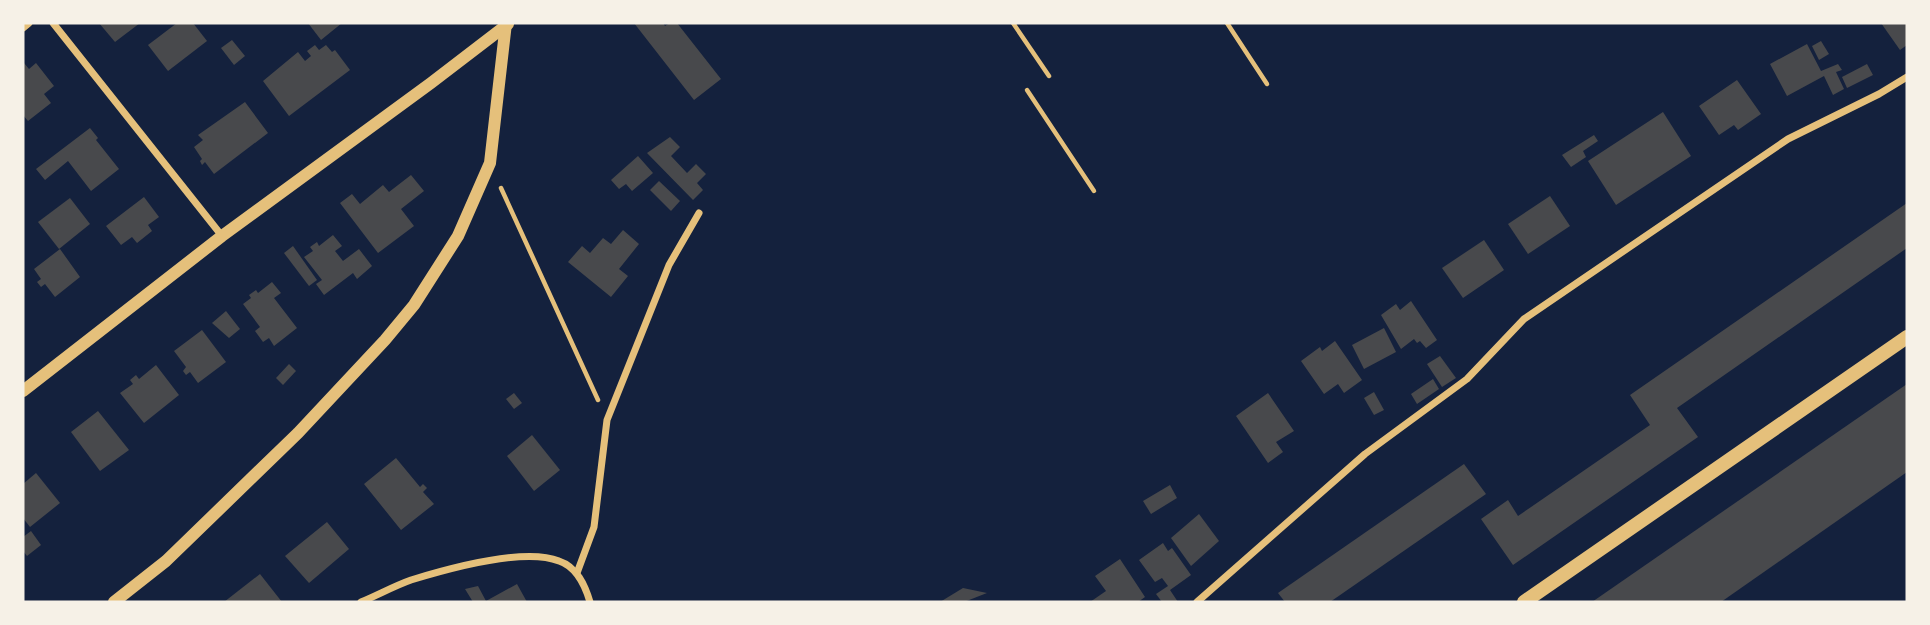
<svg xmlns="http://www.w3.org/2000/svg" width="1930" height="625" font-family="'Work Sans',sans-serif">
<style>
.building{fill:#48494c}
.lines{fill:none;stroke-linecap:round;stroke-linejoin:round}
.path{stroke:#e5c07b;stroke-width:4.5}
.minor{stroke:#e5c07b;stroke-width:7}
.tertiary{stroke:#e5c07b;stroke-width:12}
.secondary{stroke:#e5c07b;stroke-width:14}
</style>
<rect width="100%" height="100%" fill="#14213d"/>
<!-- building -->
<g class="building">
<path d="M 99,23 L 140,23 L 115,42 Z"/>
<path d="M 177,23 L 193,23 L 207,41 L 168,71 L 148,45 Z"/>
<path d="M 308,23 L 342,23 L 321,40 Z"/>
<path d="M 634,23 L 663,23 L 665,26 L 670,23 L 677,23 L 721,79 L 694,100 Z"/>
<path d="M 1881,23 L 1907,23 L 1907,45 L 1900,50 Z"/>
<path d="M 232,40 L 245,56 L 234,65 L 221,48 Z"/>
<path d="M 1821,41 L 1829,54 L 1819,60 L 1812,46 Z"/>
<path d="M 1807,44 L 1821,71 L 1838,64 L 1842,70 L 1836,72 L 1844,89 L 1833,95 L 1824,76 L 1787,96 L 1770,64 Z"/>
<path d="M 315,45 L 319,50 L 326,45 L 332,52 L 335,50 L 350,70 L 289,116 L 263,81 L 298,52 L 305,61 L 311,56 L 307,51 Z"/>
<path d="M 24,63 L 29,69 L 36,63 L 54,86 L 44,94 L 51,103 L 28,121 L 23,115 Z"/>
<path d="M 1867,64 L 1873,75 L 1847,88 L 1842,77 Z"/>
<path d="M 1737,80 L 1761,114 L 1738,130 L 1734,125 L 1719,135 L 1699,106 Z"/>
<path d="M 245,102 L 268,133 L 214,174 L 205,162 L 202,165 L 200,161 L 202,159 L 194,147 L 203,140 L 198,135 Z"/>
<path d="M 1663,112 L 1691,156 L 1616,205 L 1588,161 Z"/>
<path d="M 90,128 L 98,138 L 96,140 L 119,169 L 91,191 L 68,161 L 45,180 L 36,169 Z"/>
<path d="M 1594,135 L 1598,141 L 1583,151 L 1586,157 L 1571,167 L 1562,155 Z"/>
<path d="M 670,137 L 680,147 L 671,156 L 687,173 L 696,164 L 706,174 L 697,183 L 703,190 L 693,200 L 647,153 Z"/>
<path d="M 638,156 L 653,173 L 632,191 L 626,184 L 619,189 L 611,180 Z"/>
<path d="M 411,175 L 424,191 L 401,209 L 414,226 L 378,253 L 340,203 L 352,194 L 360,204 L 383,185 L 389,192 Z"/>
<path d="M 659,181 L 680,201 L 671,211 L 650,190 Z"/>
<path d="M 1550,196 L 1570,226 L 1528,254 L 1508,224 Z"/>
<path d="M 144,197 L 159,217 L 148,225 L 152,231 L 137,243 L 132,237 L 121,245 L 106,226 Z"/>
<path d="M 70,198 L 90,224 L 59,249 L 38,222 Z"/>
<path d="M 1907,203 L 1907,248 L 1677,408 L 1698,437 L 1513,565 L 1481,519 L 1508,500 L 1518,516 L 1650,425 L 1630,395 Z"/>
<path d="M 623,230 L 639,244 L 619,269 L 628,276 L 611,297 L 568,262 L 582,246 L 590,253 L 603,238 L 611,244 Z"/>
<path d="M 333,235 L 342,246 L 335,251 L 343,261 L 359,249 L 372,266 L 357,279 L 353,273 L 324,295 L 316,284 L 322,280 L 304,257 L 313,251 L 310,247 L 317,242 L 319,246 Z"/>
<path d="M 1484,240 L 1504,270 L 1463,298 L 1442,268 Z"/>
<path d="M 293,246 L 317,280 L 309,286 L 284,253 Z"/>
<path d="M 60,249 L 80,277 L 55,297 L 45,284 L 41,287 L 37,282 L 41,279 L 34,269 Z"/>
<path d="M 272,282 L 281,293 L 274,298 L 297,328 L 274,346 L 269,338 L 263,342 L 255,331 L 260,327 L 243,304 L 251,298 L 249,295 L 256,290 L 258,293 Z"/>
<path d="M 1411,301 L 1437,340 L 1426,348 L 1420,341 L 1417,343 L 1414,339 L 1401,349 L 1381,315 L 1396,304 L 1400,310 Z"/>
<path d="M 226,311 L 240,329 L 229,338 L 212,323 Z"/>
<path d="M 1384,328 L 1396,352 L 1364,369 L 1352,345 Z"/>
<path d="M 202,330 L 226,362 L 198,383 L 190,372 L 186,375 L 183,371 L 186,367 L 174,351 Z"/>
<path d="M 1335,341 L 1362,380 L 1344,393 L 1338,384 L 1324,394 L 1301,361 L 1320,347 L 1322,351 Z"/>
<path d="M 1440,356 L 1456,378 L 1442,387 L 1427,364 Z"/>
<path d="M 289,364 L 296,371 L 283,385 L 276,378 Z"/>
<path d="M 156,365 L 179,395 L 144,423 L 120,393 L 133,384 L 130,380 L 136,375 L 139,379 Z"/>
<path d="M 1433,379 L 1439,389 L 1417,404 L 1411,394 Z"/>
<path d="M 1907,384 L 1907,472 L 1721,602 L 1592,602 Z"/>
<path d="M 1374,392 L 1384,410 L 1374,415 L 1364,398 Z"/>
<path d="M 514,393 L 522,403 L 514,409 L 506,399 Z"/>
<path d="M 1268,393 L 1294,431 L 1276,442 L 1283,452 L 1268,463 L 1236,416 Z"/>
<path d="M 98,411 L 129,450 L 100,471 L 71,432 Z"/>
<path d="M 532,435 L 560,470 L 534,491 L 507,456 Z"/>
<path d="M 396,458 L 420,487 L 423,484 L 427,488 L 423,492 L 434,504 L 401,530 L 364,484 Z"/>
<path d="M 1464,464 L 1486,494 L 1330,602 L 1285,602 L 1278,593 Z"/>
<path d="M 36,473 L 60,503 L 30,527 L 23,518 L 23,484 Z"/>
<path d="M 1170,485 L 1177,498 L 1151,514 L 1143,501 Z"/>
<path d="M 1199,514 L 1219,541 L 1191,566 L 1171,538 Z"/>
<path d="M 327,522 L 349,549 L 309,583 L 285,556 Z"/>
<path d="M 31,531 L 41,545 L 27,556 L 23,551 L 23,537 Z"/>
<path d="M 1163,543 L 1168,551 L 1172,548 L 1191,575 L 1170,590 L 1178,602 L 1162,602 L 1156,594 L 1168,586 L 1162,578 L 1155,582 L 1139,560 Z"/>
<path d="M 1120,559 L 1145,597 L 1138,602 L 1090,602 L 1106,591 L 1095,576 Z"/>
<path d="M 260,574 L 282,602 L 224,602 Z"/>
<path d="M 517,584 L 527,602 L 473,602 L 465,589 L 478,586 L 486,601 Z"/>
<path d="M 963,588 L 987,593 L 964,602 L 940,602 Z"/>
</g>
<g class="lines">
<!-- path -->
<g class="path">
<path d="M 1013,23 L 1049,76"/>
<path d="M 1227,23 L 1267,84"/>
<path d="M 1027,90 L 1094,191"/>
<path d="M 501,188 L 598,400"/>
</g>
<!-- minor -->
<g class="minor">
<path d="M 53,23 L 222,236"/>
<path d="M 23,28 L 29,23"/>
<path d="M 577,573 L 594,527 L 607,420 L 669,265 L 699,213"/>
<path d="M 361,602 C 378,595 394,586 411,580 C 447,569 524,547 559,561 C 577,567 585,585 590,602"/>
<path d="M 1197,602 L 1365,454 L 1467,379 L 1524,319 L 1788,139 L 1879,94 L 1907,77"/>
</g>
<!-- tertiary -->
<g class="tertiary">
<path d="M 23,391 L 222,236 L 431,83 L 508,24"/>
<path d="M 114,602 L 166,561 L 298,433 L 385,340 L 414,305 L 458,236 L 490,163 L 506,23"/>
</g>
<!-- secondary -->
<path class="secondary" d="M 1524,602 L 1907,337"/>
</g>
<!-- border -->
<rect width="1930" height="625" fill="none" stroke="#f6f1e7" stroke-width="49"/>
</svg>
